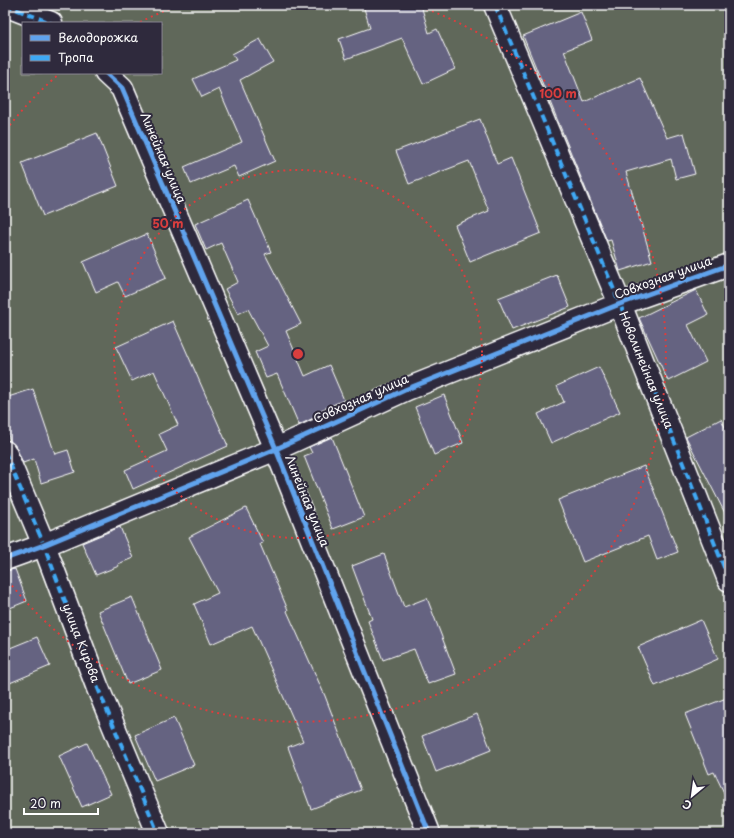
<svg xmlns="http://www.w3.org/2000/svg" width="734" height="838" font-family="'Playpen Sans',sans-serif">
<style>
.green{fill:#60675a;stroke:#b0b3ac;fill-rule:evenodd}
.building{fill:#656381;stroke:#fff}
.lines{fill:none;stroke-linecap:round;stroke-linejoin:round}
.minor-casing{stroke:#fff;stroke-width:25}
.minor{stroke:#2f2a3d;stroke-width:22}
.quiet{stroke:#3fa9f5;stroke-width:4;stroke-dasharray:8 4;stroke-linecap:butt}
.cycleway-casing{stroke:#2f2a3d;stroke-width:8}
.cycleway{stroke:#60a3ed;stroke-width:5}
.ring{fill:none;stroke:#da3e3e;stroke-width:2;stroke-dasharray:2 4}
.labels{text-anchor:middle;stroke-width:4;stroke-linejoin:round;paint-order:stroke}
.street-label{font-size:12px;fill:#fff;stroke:#2f2a3d}
.centre{fill:#da3e3e;stroke:#2f2a3d;stroke-width:2}
.ring-label{font-size:12px;text-anchor:middle;font-weight:bold;fill:#da3e3e;stroke:#2f2a3d;stroke-width:4;stroke-linejoin:round;paint-order:stroke}
</style>
<rect width="100%" height="100%" fill="#2f2a3d"/>
<filter id="ink" filterUnits="userSpaceOnUse"><feTurbulence type="fractalNoise" baseFrequency=".025" numOctaves="2"/><feDisplacementMap in="SourceGraphic" scale="8" xChannelSelector="R" yChannelSelector="G"/><feConvolveMatrix kernelMatrix="1 2 1 2 8 2 1 2 1" color-interpolation-filters="sRGB"/></filter>
<g filter="url(#ink)">
<!-- green -->
<path class="green" d="M 5,5 L 729,5 L 729,833 L 5,833 ZM 23,23 L 161,23 L 161,73 L 23,73 Z"/>
<!-- building -->
<g class="building">
<path d="M 363,5 L 421,5 L 429,33 L 437,29 L 455,69 L 423,84 L 402,38 L 346,59 L 339,39 L 370,28 Z"/>
<path d="M 581,12 L 592,40 L 564,51 L 584,102 L 640,78 L 667,138 L 684,133 L 695,174 L 676,179 L 671,159 L 626,172 L 652,261 L 620,271 L 611,240 L 607,241 L 523,36 Z"/>
<path d="M 260,39 L 273,62 L 240,80 L 275,161 L 239,177 L 234,166 L 191,184 L 184,167 L 242,142 L 219,89 L 202,97 L 193,79 L 236,60 L 232,54 Z"/>
<path d="M 480,119 L 497,164 L 511,158 L 541,233 L 470,262 L 455,225 L 489,211 L 469,161 L 409,184 L 396,151 Z"/>
<path d="M 97,133 L 118,186 L 43,216 L 22,163 Z"/>
<path d="M 248,200 L 271,252 L 265,254 L 301,324 L 286,331 L 305,376 L 329,365 L 344,400 L 321,410 L 322,414 L 299,425 L 277,374 L 266,378 L 255,352 L 268,346 L 248,309 L 238,314 L 225,289 L 238,282 L 221,243 L 206,250 L 195,224 Z"/>
<path d="M 147,234 L 166,278 L 125,296 L 118,282 L 96,292 L 83,262 Z"/>
<path d="M 557,275 L 570,307 L 512,330 L 498,298 Z"/>
<path d="M 696,290 L 708,315 L 688,325 L 706,362 L 668,381 L 639,318 Z"/>
<path d="M 173,321 L 228,446 L 133,489 L 125,470 L 167,451 L 159,434 L 178,425 L 154,371 L 132,381 L 116,347 Z"/>
<path d="M 599,367 L 620,412 L 551,443 L 538,414 L 564,402 L 557,386 Z"/>
<path d="M 33,389 L 55,454 L 68,450 L 75,472 L 41,483 L 34,459 L 23,463 L 16,447 L 10,441 L 5,425 L 5,398 Z"/>
<path d="M 444,395 L 463,443 L 434,455 L 415,407 Z"/>
<path d="M 721,419 L 729,435 L 729,521 L 686,437 Z"/>
<path d="M 332,437 L 364,517 L 333,529 L 304,456 L 312,453 L 309,447 Z"/>
<path d="M 644,466 L 678,552 L 657,560 L 648,536 L 583,562 L 558,500 Z"/>
<path d="M 246,508 L 263,543 L 260,544 L 288,610 L 287,611 L 325,696 L 361,790 L 311,809 L 288,747 L 303,741 L 252,626 L 211,644 L 194,604 L 218,593 L 189,537 Z"/>
<path d="M 120,527 L 133,558 L 118,564 L 119,566 L 96,575 L 82,543 Z"/>
<path d="M 384,554 L 404,607 L 427,598 L 456,674 L 428,684 L 414,649 L 383,660 L 368,621 L 372,619 L 352,566 Z"/>
<path d="M 15,569 L 27,601 L 5,610 L 5,571 Z"/>
<path d="M 132,597 L 162,670 L 128,684 L 98,611 Z"/>
<path d="M 701,620 L 718,659 L 655,686 L 638,647 Z"/>
<path d="M 37,637 L 50,666 L 5,685 L 5,650 Z"/>
<path d="M 729,697 L 729,803 L 714,772 L 709,774 L 685,714 Z"/>
<path d="M 477,714 L 491,750 L 436,772 L 422,736 Z"/>
<path d="M 174,718 L 194,765 L 155,781 L 135,735 Z"/>
<path d="M 87,743 L 111,794 L 82,807 L 59,756 Z"/>
</g>
<g class="lines">
<!-- minor casing -->
<g class="minor-casing">
<g id="minor">
<path d="M 5,5 L 51,23"/>
<path d="M 495,5 L 620,304 L 729,580"/>
<path d="M 106,73 L 122,88 L 276,449 L 429,833"/>
<path d="M 5,452 L 44,545 L 97,686 L 158,833"/>
<path d="M 5,559 L 44,545 L 276,449 L 407,389 L 620,304 L 729,265"/>
</g>
</g>
<!-- minor -->
<use href="#minor" class="minor"/>
<!-- quiet -->
<g class="quiet">
<path d="M 5,5 L 51,23"/>
<path d="M 495,5 L 620,304 L 729,580"/>
<path d="M 5,452 L 44,545 L 97,686 L 158,833"/>
</g>
<!-- cycleway casing -->
<g class="cycleway-casing">
<g id="cycleway">
<path d="M 106,73 L 122,88 L 276,449 L 429,833"/>
<path d="M 5,559 L 44,545 L 276,449 L 407,389 L 620,304 L 729,265"/>
</g>
</g>
<!-- cycleway -->
<use href="#cycleway" class="cycleway"/>
</g>
</g>
<!-- distance rings -->
<g class="ring">
<circle cx="298" cy="354" r="184"/>
<path d="M6 130A368 368 0 0 1 59 74M140 22A368 368 0 0 1 181 5M415 5A368 368 0 1 1 6 578"/>
</g>
<g class="labels">
<!-- street labels -->
<g class="street-label">
<text transform="translate(163 158) rotate(67)" y="4">Линейная улица</text>
<text transform="translate(663 278) rotate(-20)" y="4">Совхозная улица</text>
<text transform="translate(646 370) rotate(68)" y="4">Новолинейная улица</text>
<text transform="translate(361 399) rotate(-24)" y="4">Совхозная улица</text>
<text transform="translate(307 501) rotate(68)" y="4">Линейная улица</text>
<text transform="translate(81 643) rotate(69)" y="4">улица Кирова</text>
</g>
</g>
<circle cx="298" cy="354" r="6" class="centre"/>
<g class="ring-label">
<text x="558" y="98">100 m</text>
<text x="168" y="228">50 m</text>
</g>
<!-- margin -->
<rect width="734" height="838" fill="none" stroke="#2f2a3d" stroke-width="20"/>
<rect x="10" y="10" width="714" height="818" fill="none" stroke="#fff" stroke-width="1.5" filter="url(#ink)"/>
<!-- legend -->
<rect x="22" y="22" width="140" height="52" fill="#2f2a3d" stroke="#827f8b"/>
<rect x="30" y="35" width="20" height="6" fill="#60a3ed" stroke="#827f8b"/>
<text x="58" y="42" font-size="12" fill="#ffffff">Велодорожка</text>
<rect x="30" y="55" width="20" height="6" fill="#3fa9f5" stroke="#827f8b"/>
<text x="58" y="62" font-size="12" fill="#ffffff">Тропа</text>
<!-- north arrow -->
<g transform="translate(692 796) rotate(209)" stroke="#2f2a3d" stroke-width="3" paint-order="stroke">
<path d="M0-3L7 15L0 10L-7 15Z" fill="#ffffff"/>
<text y="-6" font-size="11" font-weight="bold" text-anchor="middle" fill="#ffffff">С</text>
</g>
<!-- scale -->
<path d="M24 808v6h74v-6" fill="none" stroke="#ffffff" stroke-width="2"/>
<text x="30" y="808" font-size="12" fill="#ffffff" stroke="#2f2a3d" stroke-width="3" paint-order="stroke">20 m</text>
</svg>
